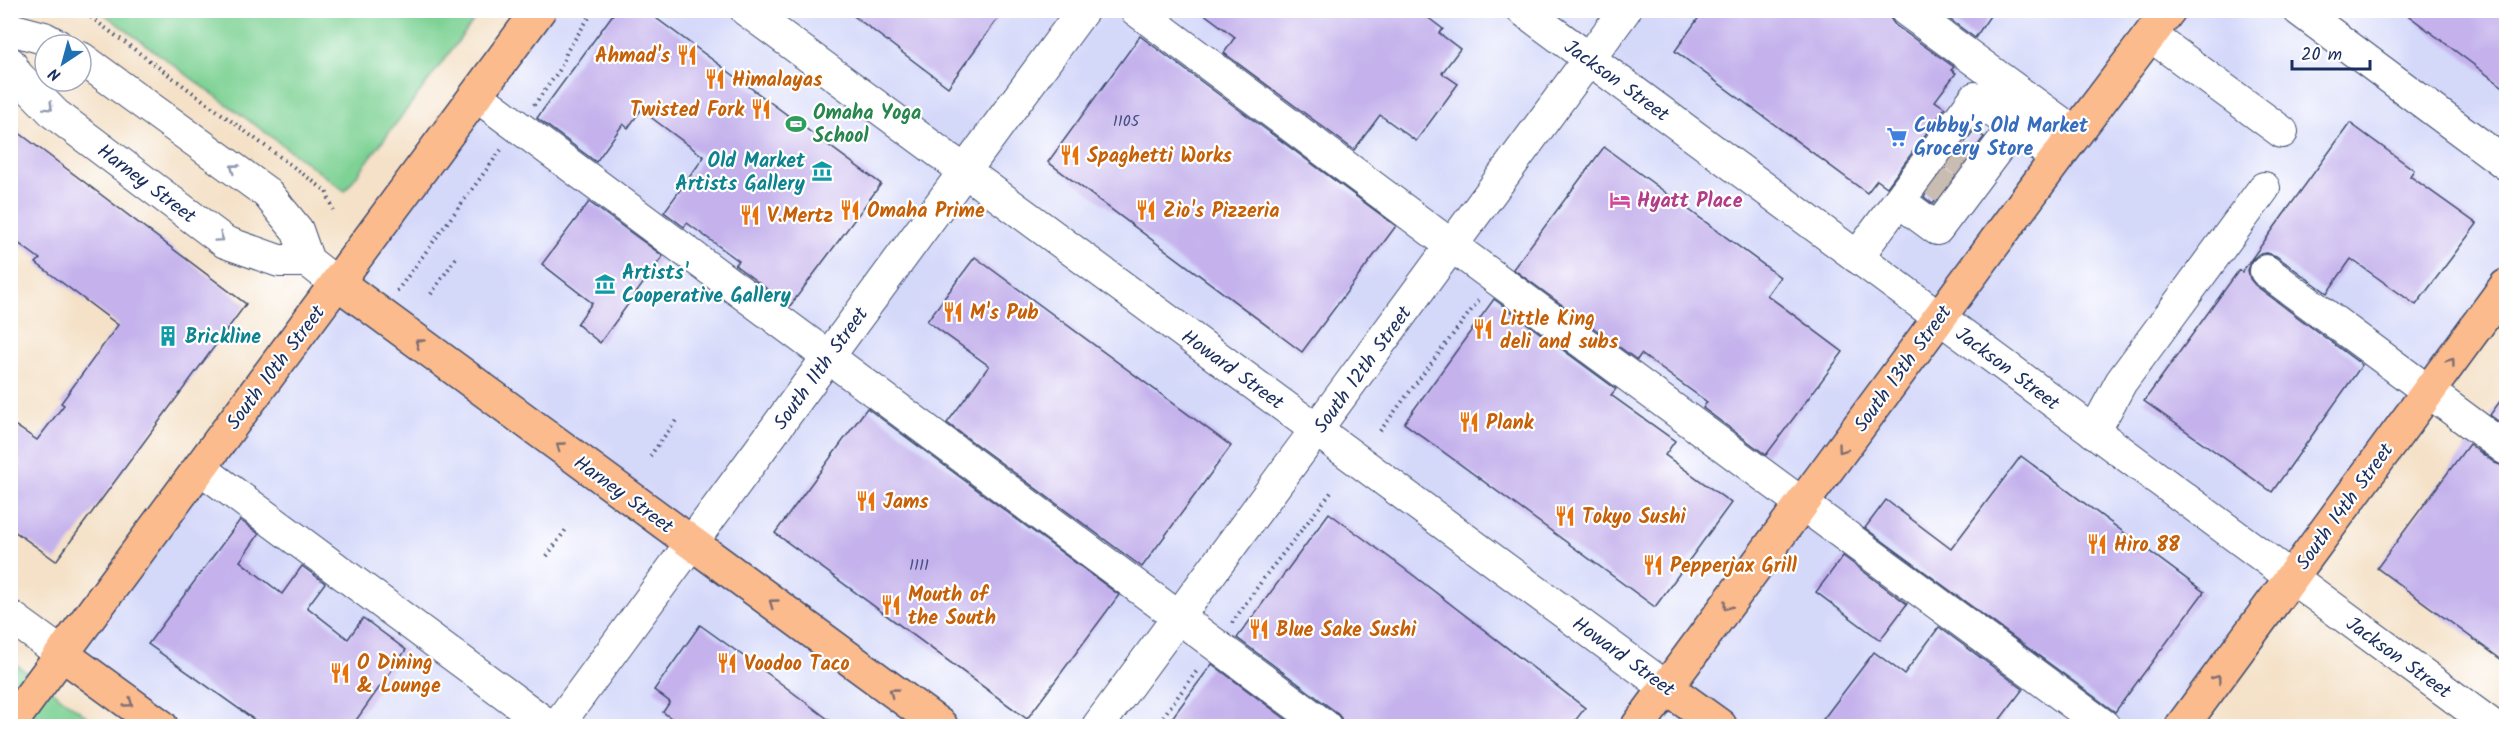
<svg xmlns="http://www.w3.org/2000/svg" width="2517" height="737" font-family="Kalam,sans-serif">
<style>
.built{fill:#d4d8f9}
.green{fill:#7ed294;stroke:#4c8079;stroke-width:1.5}
.building{fill:#c5b2ec}
.lines{fill:none;stroke-linecap:round;stroke-linejoin:round}
.minor-tunnel{stroke:#c9bdb2;stroke-width:32;stroke-dasharray:32 16;stroke-linecap:butt}
.minor-casing{stroke:#3c4a6e;stroke-width:34}
.major-casing{stroke:#3c4a6e;stroke-width:36}
.path{stroke:#3c4a6e;stroke-width:4;stroke-dasharray:1.5 4.5;stroke-linecap:butt}
.minor{stroke:#fff;stroke-width:32}
.major{stroke:#fbbb8c;stroke-width:33}
.oneway{stroke:#8d97ae}
.oneway2{stroke:#806e73}
.labels{text-anchor:middle;stroke-width:4.5;stroke-linejoin:round;paint-order:stroke}
.number-label{font-size:16px;fill:#465082}
.food-label{font-size:20px;font-weight:bold;fill:#c56008;stroke:#fff;text-anchor:start}
.street-label{font-size:20px;fill:#1b2f5e;stroke:#fff}
.leisure-label{font-size:20px;font-weight:bold;fill:#27864d;stroke:#fff;text-anchor:start}
.shop-label{font-size:20px;font-weight:bold;fill:#366cbe;stroke:#fff;text-anchor:start}
.culture-label{font-size:20px;font-weight:bold;fill:#0d838f;stroke:#fff;text-anchor:start}
.hotel-label{font-size:20px;font-weight:bold;fill:#b23c85;stroke:#fff;text-anchor:start}
</style>
<rect width="100%" height="100%" fill="#fff"/>
<filter id="ink" filterUnits="userSpaceOnUse"><feTurbulence type="fractalNoise" baseFrequency=".0167" numOctaves="2"/><feDisplacementMap in="SourceGraphic" scale="12" xChannelSelector="R" yChannelSelector="G"/><feConvolveMatrix kernelMatrix="1 2 1 2 8 2 1 2 1" color-interpolation-filters="sRGB"/></filter>
<filter id="wash" filterUnits="userSpaceOnUse"><feTurbulence type="fractalNoise" baseFrequency=".008" numOctaves="4" result="noise"/><feDisplacementMap in="SourceGraphic" scale="24" xChannelSelector="R" yChannelSelector="G"/><feGaussianBlur stdDeviation="1.35" result="paint"/><feColorMatrix in="noise" values="0 0 0 0 0 0 0 0 0 0 0 0 0 0 0 0 0 1.4 0 .05"/><feComposite in="paint" operator="in"/></filter>
<g filter="url(#wash)">
<rect width="100%" height="100%" fill="#f4e1c7"/>
<!-- built -->
<path class="built" d="M 539,11 L 2506,11 L 2506,286 L 2182,726 L 161,726 L 62,654 Z"/>
<!-- green -->
<g class="green">
<path d="M 100,11 L 481,11 L 345,191 Z"/>
<path d="M 10,660 L 93,721 L 101,726 L 11,726 Z"/>
</g>
<g id="blocks">
<!-- building -->
<g class="building">
<path d="M 616,10 L 645,10 L 881,184 L 790,306 L 735,265 L 739,261 L 687,223 L 684,227 L 664,212 L 704,157 L 641,110 L 628,128 L 623,124 L 596,162 L 537,118 Z"/>
<path d="M 846,10 L 1004,10 L 948,87 Z"/>
<path d="M 1199,10 L 1418,10 L 1443,29 L 1439,33 L 1460,49 L 1442,73 L 1458,84 L 1416,141 L 1380,115 L 1354,150 L 1224,53 L 1235,37 Z"/>
<path d="M 1704,10 L 1888,10 L 1890,18 L 1895,25 L 1954,67 L 1951,70 L 1956,73 L 1935,101 L 1945,108 L 1887,187 L 1877,180 L 1867,193 L 1675,51 Z"/>
<path d="M 1937,10 L 1994,10 L 1975,38 Z"/>
<path d="M 2401,10 L 2506,10 L 2506,89 Z"/>
<path d="M 1140,36 L 1396,226 L 1302,352 L 1048,162 Z"/>
<path d="M 2350,123 L 2414,170 L 2410,176 L 2477,224 L 2416,305 L 2351,259 L 2327,293 L 2276,256 L 2267,253 L 2259,254 L 2252,260 L 2248,270 L 2250,279 L 2255,285 L 2362,365 L 2272,492 L 2144,401 L 2239,270 L 2242,272 Z"/>
<path d="M 10,126 L 246,304 L 56,561 L 10,528 L 10,422 L 37,440 L 64,405 L 61,403 L 118,325 L 36,263 L 40,259 L 10,237 Z"/>
<path d="M 1974,130 L 1984,137 L 1933,204 L 1924,197 Z"/>
<path d="M 1604,147 L 1780,277 L 1767,295 L 1843,352 L 1766,455 L 1703,408 L 1707,402 L 1641,354 L 1637,360 L 1513,269 Z"/>
<path d="M 589,202 L 663,256 L 600,343 L 577,324 L 592,303 L 542,264 Z"/>
<path d="M 975,257 L 1231,446 L 1142,567 L 947,423 L 989,366 L 927,321 Z"/>
<path d="M 1494,299 L 1616,389 L 1611,395 L 1675,441 L 1665,455 L 1731,503 L 1655,607 L 1404,423 Z"/>
<path d="M 2506,393 L 2506,427 L 2490,415 Z"/>
<path d="M 867,408 L 1119,595 L 1027,719 L 775,533 Z"/>
<path d="M 2469,444 L 2495,463 L 2506,467 L 2506,663 L 2377,568 Z"/>
<path d="M 2021,456 L 2204,592 L 2115,712 L 1865,528 L 1886,500 L 1951,549 Z"/>
<path d="M 1329,513 L 1413,575 L 1585,708 L 1571,726 L 1343,726 L 1341,718 L 1336,712 L 1237,638 Z"/>
<path d="M 240,520 L 259,534 L 240,561 L 282,594 L 302,566 L 325,583 L 307,607 L 348,639 L 363,618 L 406,650 L 352,726 L 263,726 L 148,644 Z"/>
<path d="M 1843,556 L 1907,604 L 1880,640 L 1816,592 Z"/>
<path d="M 700,625 L 771,676 L 837,726 L 682,726 L 663,712 L 670,702 L 654,690 Z"/>
<path d="M 1939,627 L 2023,689 L 1995,726 L 1818,726 L 1874,652 L 1904,674 Z"/>
<path d="M 1212,664 L 1295,726 L 1166,726 Z"/>
</g>
</g>
</g>
<g filter="url(#ink)">
<use href="#blocks" fill-opacity="0" stroke="#3c4a6e" stroke-width="1.5"/>
<g class="lines">
<!-- minor-tunnel -->
<g class="minor-tunnel">
<path d="M 1945,148 L 1970,166"/>
<path d="M 1925,174 L 1950,192"/>
</g>
<!-- minor casing -->
<g class="minor-casing">
<g id="minor">
<path d="M 746,10 L 1667,688"/>
<path d="M 1136,10 L 1452,246 L 2104,726"/>
<path d="M 1523,10 L 2493,726"/>
<path d="M 1906,10 L 2075,133"/>
<path d="M 2299,10 L 2506,164"/>
<path d="M 10,29 L 44,38 L 57,45"/>
<path d="M 2150,35 L 2282,132"/>
<path d="M 81,58 L 267,193 L 297,230 L 308,261 L 322,272"/>
<path d="M 10,63 L 17,75 L 55,114 L 225,242 L 279,261 L 308,261"/>
<path d="M 477,96 L 1325,726"/>
<path d="M 1899,201 L 1937,229 L 2027,109"/>
<path d="M 1857,257 L 1975,98 L 2057,158"/>
<path d="M 2266,271 L 2506,449"/>
<path d="M 2094,432 L 2121,382 L 2264,188"/>
<path d="M 200,468 L 549,726"/>
<path d="M 10,616 L 62,654"/>
<path d="M 557,726 L 1083,10"/>
<path d="M 1098,726 L 1625,10"/>
</g>
</g>
<!-- major casing -->
<g class="major-casing">
<g id="major">
<path d="M 338,283 L 941,726"/>
<path d="M 62,654 L 161,726"/>
<path d="M 1667,688 L 1720,726"/>
<path d="M 10,724 L 539,10"/>
<path d="M 1638,726 L 2057,158 L 2169,10"/>
<path d="M 2182,726 L 2506,286"/>
</g>
</g>
<!-- path -->
<g class="path">
<path d="M 81,10 L 326,191 L 333,210"/>
<path d="M 534,105 L 561,68 L 567,51 L 594,10"/>
<path d="M 397,291 L 501,150"/>
<path d="M 431,294 L 458,255"/>
<path d="M 1380,431 L 1479,300"/>
<path d="M 650,456 L 677,419"/>
<path d="M 547,556 L 567,528"/>
<path d="M 1232,623 L 1266,575 L 1333,490"/>
<path d="M 1156,726 L 1199,668"/>
</g>
<!-- minor -->
<use href="#minor" class="minor"/>
<!-- major -->
<use href="#major" class="major"/>
</g>
<!-- one-way arrows -->
<defs><path id="oneway-chevron" d="M-2-3.5L2.5 0L-2 3.5" fill="none" stroke-width="1.6" stroke-linecap="round" stroke-linejoin="round" transform="scale(1.5)"/></defs>
<g class="oneway">
<use href="#oneway-chevron" transform="translate(49 107) rotate(45)"/>
<use href="#oneway-chevron" transform="translate(234 168) rotate(-144)"/>
<use href="#oneway-chevron" transform="translate(220 238) rotate(34)"/>
</g>
<g class="oneway2">
<use href="#oneway-chevron" transform="translate(419 343) rotate(-144)"/>
<use href="#oneway-chevron" transform="translate(2451 362) rotate(-54)"/>
<use href="#oneway-chevron" transform="translate(560 446) rotate(-144)"/>
<use href="#oneway-chevron" transform="translate(1842 449) rotate(126)"/>
<use href="#oneway-chevron" transform="translate(773 603) rotate(-144)"/>
<use href="#oneway-chevron" transform="translate(1727 606) rotate(126)"/>
<use href="#oneway-chevron" transform="translate(2217 679) rotate(-54)"/>
<use href="#oneway-chevron" transform="translate(893 692) rotate(-144)"/>
<use href="#oneway-chevron" transform="translate(129 703) rotate(36)"/>
</g>
</g>
<!-- icons -->
<defs>
<g id="restaurant-bare" transform="scale(1.62)"><path d="M-5-6h1v4h1v-4h1v4h1v-4h1v5L-1.5 .5V6h-2V.5L-5-1ZM5-6V6H3V1.5H1.5Q1.5-4 5-6Z" fill="#e8710a" stroke="#fff" stroke-width="2.5" paint-order="stroke"/></g>
<g id="stadium-bare" transform="scale(1.62)"><path d="M0-5a6.5 5 0 1 0 0 10a6.5 5 0 1 0 0-10ZM-3.5-1.8h7v3.6h-7Z" fill="#2e9e5b" stroke="#fff" stroke-width="2.5" paint-order="stroke"/></g>
<g id="supermarket-bare" transform="scale(1.62)"><path d="M-6-5.5h2.5l.6 2H6L4.5 2H-2.5L-4.4-4H-6ZM-1.5 3.2a1.3 1.3 0 1 0 .1 0ZM3 3.2a1.3 1.3 0 1 0 .1 0Z" fill="#3f7fe0" stroke="#fff" stroke-width="2.5" paint-order="stroke"/></g>
<g id="museum-bare" transform="scale(1.62)"><path d="M0-6L6-3V-2H-6V-3ZM-5-1h2V3h-2ZM-1-1h2V3h-2ZM3-1h2V3H3ZM-6 4H6V6H-6Z" fill="#0f9aa8" stroke="#fff" stroke-width="2.5" paint-order="stroke"/></g>
<g id="hotel-bare" transform="scale(1.62)"><path d="M-6-4.5h1.5V1H6V5H4.5V3h-9V5H-6ZM-4 0a1.8 1.8 0 1 1 3.6 0ZM.5 0V-2.5h3Q6-2.5 6 0Z" fill="#d1479c" stroke="#fff" stroke-width="2.5" paint-order="stroke"/></g>
<g id="building-bare" transform="scale(1.62)"><path d="M-4-6H4V6H1V3H-1V6H-4ZM-2.5-4.3h1.7v1.8h-1.7ZM.8-4.3h1.7v1.8H.8ZM-2.5-1h1.7V.8h-1.7ZM.8-1h1.7V.8H.8Z" fill="#0f9aa8" stroke="#fff" stroke-width="2.5" paint-order="stroke"/></g>
</defs>
<g fill-rule="evenodd">
<use href="#restaurant-bare" x="687" y="55"/>
<use href="#restaurant-bare" x="715" y="79"/>
<use href="#restaurant-bare" x="761" y="109"/>
<use href="#stadium-bare" x="796" y="124"/>
<use href="#supermarket-bare" x="1897" y="137"/>
<use href="#restaurant-bare" x="1070" y="155"/>
<use href="#museum-bare" x="822" y="171"/>
<use href="#hotel-bare" x="1620" y="200"/>
<use href="#restaurant-bare" x="850" y="210"/>
<use href="#restaurant-bare" x="1146" y="210"/>
<use href="#restaurant-bare" x="750" y="215"/>
<use href="#museum-bare" x="605" y="284"/>
<use href="#restaurant-bare" x="953" y="312"/>
<use href="#restaurant-bare" x="1483" y="329"/>
<use href="#building-bare" x="168" y="336"/>
<use href="#restaurant-bare" x="1469" y="422"/>
<use href="#restaurant-bare" x="866" y="501"/>
<use href="#restaurant-bare" x="1565" y="516"/>
<use href="#restaurant-bare" x="2097" y="544"/>
<use href="#restaurant-bare" x="1653" y="565"/>
<use href="#restaurant-bare" x="891" y="605"/>
<use href="#restaurant-bare" x="1259" y="629"/>
<use href="#restaurant-bare" x="727" y="663"/>
<use href="#restaurant-bare" x="340" y="673"/>
</g>
<g class="labels">
<!-- number labels -->
<g class="number-label">
<text x="1126" y="126">1105</text>
<text x="919" y="570">1111</text>
</g>
<!-- food labels -->
<g class="food-label">
<text x="670" y="62" text-anchor="end">Ahmad's</text>
<text x="732" y="86">Himalayas</text>
<text x="744" y="116" text-anchor="end">Twisted Fork</text>
<text x="1087" y="162">Spaghetti Works</text>
<text x="867" y="217">Omaha Prime</text>
<text x="1163" y="217">Zio's Pizzeria</text>
<text x="767" y="222">V.Mertz</text>
<text x="970" y="319">M's Pub</text>
<text x="1500" y="325">Little King<tspan x="1500" dy="23">deli and subs</tspan></text>
<text x="1486" y="429">Plank</text>
<text x="883" y="508">Jams</text>
<text x="1582" y="523">Tokyo Sushi</text>
<text x="2114" y="551">Hiro 88</text>
<text x="1670" y="572">Pepperjax Grill</text>
<text x="908" y="601">Mouth of<tspan x="908" dy="23">the South</tspan></text>
<text x="1276" y="636">Blue Sake Sushi</text>
<text x="357" y="669">O Dining<tspan x="357" dy="23">&amp; Lounge</tspan></text>
<text x="744" y="670">Voodoo Taco</text>
</g>
<!-- street labels -->
<g class="street-label">
<text transform="translate(1617 80) rotate(36)" y="7">Jackson Street</text>
<text transform="translate(147 183) rotate(37)" y="7">Harney Street</text>
<text transform="translate(275 367) rotate(-53)" y="7">South 10th Street</text>
<text transform="translate(820 368) rotate(-54)" y="7">South 11th Street</text>
<text transform="translate(1902 368) rotate(-54)" y="7">South 13th Street</text>
<text transform="translate(2008 368) rotate(37)" y="7">Jackson Street</text>
<text transform="translate(1233 369) rotate(36)" y="7">Howard Street</text>
<text transform="translate(1362 369) rotate(-54)" y="7">South 12th Street</text>
<text transform="translate(624 494) rotate(36)" y="7">Harney Street</text>
<text transform="translate(2344 506) rotate(-54)" y="7">South 14th Street</text>
<text transform="translate(1624 656) rotate(36)" y="7">Howard Street</text>
<text transform="translate(2399 657) rotate(36)" y="7">Jackson Street</text>
</g>
<!-- leisure labels -->
<g class="leisure-label">
<text x="813" y="119">Omaha Yoga<tspan x="813" dy="23">School</tspan></text>
</g>
<!-- shop labels -->
<g class="shop-label">
<text x="1914" y="132">Cubby's Old Market<tspan x="1914" dy="23">Grocery Store</tspan></text>
</g>
<!-- culture labels -->
<g class="culture-label">
<text x="805" y="167" text-anchor="end">Old Market<tspan x="805" dy="23">Artists Gallery</tspan></text>
<text x="622" y="279">Artists'<tspan x="622" dy="23">Cooperative Gallery</tspan></text>
<text x="185" y="343">Brickline</text>
</g>
<!-- hotel labels -->
<g class="hotel-label">
<text x="1637" y="207">Hyatt Place</text>
</g>
</g>
<!-- margin -->
<rect width="2517" height="737" fill="none" stroke="#fff" stroke-width="36"/>
<!-- north arrow -->
<g transform="translate(63 63) rotate(216)"><circle r="28" fill="#ffffff" stroke="#a4acbf" stroke-width="1.5"/>
<path d="M0-4.5L10 22L0 15L-10 22Z" fill="#1f6fb2"/>
<text y="-9" font-size="16" font-weight="bold" text-anchor="middle" fill="#1b2f5e">N</text>
</g>
<!-- scale -->
<path d="M2292 60v9h78v-9" fill="none" stroke="#1b2f5e" stroke-width="3"/>
<text x="2301" y="60" font-size="18" fill="#1b2f5e" stroke="#ffffff" stroke-width="4.5" paint-order="stroke">20 m</text>
</svg>
